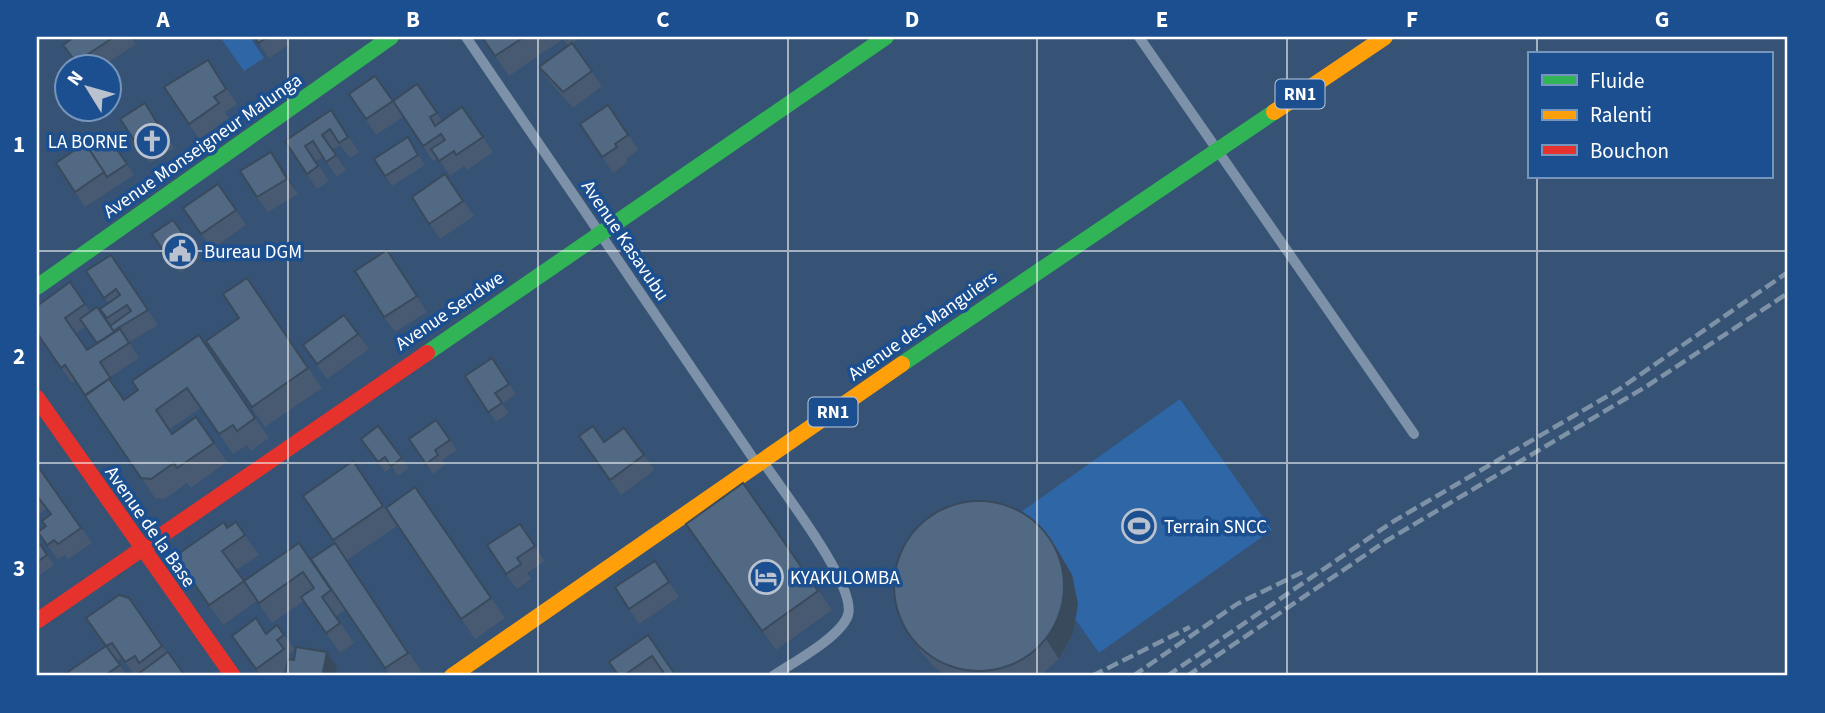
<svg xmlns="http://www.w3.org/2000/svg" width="1825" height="713" font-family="'Source Sans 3',sans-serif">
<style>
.green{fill:#2f66a5}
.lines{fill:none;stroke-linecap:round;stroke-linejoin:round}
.street{stroke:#7d92a8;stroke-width:10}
.fast{stroke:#30b455;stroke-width:16}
.slow{stroke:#ff9f0a;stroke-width:16}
.jam{stroke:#e5322d;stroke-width:16}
.rail{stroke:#7e92a7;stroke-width:4.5;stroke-dasharray:12 5;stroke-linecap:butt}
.wall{fill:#475a72;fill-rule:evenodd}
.shaded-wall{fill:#394a5c}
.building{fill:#526984;stroke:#394a5c;stroke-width:2}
.grid{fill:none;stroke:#fff;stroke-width:2;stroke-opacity:0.55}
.labels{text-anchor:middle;stroke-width:7;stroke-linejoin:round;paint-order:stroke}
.shield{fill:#1b4f8f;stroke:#bbcadd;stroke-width:2}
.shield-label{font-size:18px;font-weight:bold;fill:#fff}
.poi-label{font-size:19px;fill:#fff;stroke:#1b4f8f;text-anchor:start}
.street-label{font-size:19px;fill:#fff;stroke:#1b4f8f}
.neatline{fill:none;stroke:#fff;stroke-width:2.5}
.grid-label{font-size:23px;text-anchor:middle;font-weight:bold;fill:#fff}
</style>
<rect width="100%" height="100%" fill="#365274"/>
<!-- green -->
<g class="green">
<path d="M 220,37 L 250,37 L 264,58 L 244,71 Z"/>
<path d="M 1180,399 L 1272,530 L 1099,653 L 1007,522 Z"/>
</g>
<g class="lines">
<!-- street -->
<g class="street">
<path d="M 466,37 L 757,464"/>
<path d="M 1139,37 L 1414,434"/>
<path d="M 762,460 C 781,489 857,585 848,615 C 841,637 792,663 773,676"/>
</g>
<!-- fast -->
<g class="fast">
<path d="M 37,287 L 391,37"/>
<path d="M 427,353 L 886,37"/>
<path d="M 902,364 L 1274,112"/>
</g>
<!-- slow -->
<g class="slow">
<path d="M 1274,112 L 1385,37"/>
<path d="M 452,676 L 902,364"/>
</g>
<!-- jam -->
<g class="jam">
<path d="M 37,398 L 233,676"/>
<path d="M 37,621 L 427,353"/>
</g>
<!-- rail -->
<g class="rail">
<path d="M 1092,676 L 1190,627"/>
<path d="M 1133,676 L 1237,604 L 1305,571"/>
<path d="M 1167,676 L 1394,521 L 1618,390 L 1788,272"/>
<path d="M 1187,676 L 1386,541 L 1647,386 L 1788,293"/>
</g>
</g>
<!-- wall -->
<g class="wall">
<path d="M 74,37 L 131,37 L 136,44 L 103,66 L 79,66 L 63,45 Z"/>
<path d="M 255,37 L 285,37 L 290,44 L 269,58 Z"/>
<path d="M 302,37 L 310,37 L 305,41 Z"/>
<path d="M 482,37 L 582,37 L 572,44 L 602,86 L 573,108 L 550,82 L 539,67 L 568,46 L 563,39 L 509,76 Z"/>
<path d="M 218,75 L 237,104 L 225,112 L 229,118 L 199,139 L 164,87 Z"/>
<path d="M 417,84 L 442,121 L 462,107 L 493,152 L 467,170 L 464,166 L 450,176 L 438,158 L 433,161 L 403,117 L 376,135 L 349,94 L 393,101 Z"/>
<path d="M 145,103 L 174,148 L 150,163 L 120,119 Z"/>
<path d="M 608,105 L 639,150 L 626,159 L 628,162 L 613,173 L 580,124 Z"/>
<path d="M 331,110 L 359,152 L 350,158 L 340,145 L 332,150 L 346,170 L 337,177 L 323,157 L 316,161 L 329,181 L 317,189 L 285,141 Z"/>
<path d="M 107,135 L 134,175 L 85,207 L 56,163 L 88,148 Z"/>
<path d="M 408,137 L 425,165 L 392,186 L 374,159 Z"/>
<path d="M 271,152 L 298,194 L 268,212 L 257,197 Z"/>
<path d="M 445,174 L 474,216 L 440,239 L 412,197 Z"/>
<path d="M 218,184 L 246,225 L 212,249 L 183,208 Z"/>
<path d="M 173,220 L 200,258 L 180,273 L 152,234 Z"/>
<path d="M 111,255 L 158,325 L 129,342 L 139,358 L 110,377 L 124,400 L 138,390 L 199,335 L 269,438 L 251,451 L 247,445 L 233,454 L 201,408 L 170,429 L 173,433 L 196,417 L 227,462 L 191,488 L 187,483 L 165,499 L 155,498 L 75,380 L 72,383 L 37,333 L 70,282 L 90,312 L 110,325 L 111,324 L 100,309 L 108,303 L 86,271 ZM 85,327 L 97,343 L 87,350 L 75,334 Z"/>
<path d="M 398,265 L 427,312 L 395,332 L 384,317 Z"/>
<path d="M 247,278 L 322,388 L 265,427 L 206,341 L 239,318 Z"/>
<path d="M 344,315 L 369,349 L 327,379 L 303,345 Z"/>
<path d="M 492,358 L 516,394 L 502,404 L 509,413 L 496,422 L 465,376 Z"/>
<path d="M 436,420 L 457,450 L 442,460 L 445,465 L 433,474 L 409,439 Z"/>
<path d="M 378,426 L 409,468 L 398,476 L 392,467 L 385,472 L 361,439 Z"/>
<path d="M 624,428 L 655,470 L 621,495 L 579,436 L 604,442 Z"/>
<path d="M 353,461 L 397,526 L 347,560 L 303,496 Z"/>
<path d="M 37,465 L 92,543 L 68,559 L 65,555 L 58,560 L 38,532 L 46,526 L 50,515 L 46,509 L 37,516 Z"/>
<path d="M 743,483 L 832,610 L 776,650 L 686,524 Z"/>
<path d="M 415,487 L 505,618 L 475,639 L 386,508 Z"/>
<path d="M 236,522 L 259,555 L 236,570 L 244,582 L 299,543 L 345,610 L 336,616 L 354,643 L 340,653 L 304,601 L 272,623 L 257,601 L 223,625 L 180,563 Z"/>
<path d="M 520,524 L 545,561 L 527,573 L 531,579 L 517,589 L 506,574 Z"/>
<path d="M 1043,530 L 1057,549 L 1072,575 L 1078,604 L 1073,633 L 1059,659 L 1040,676 L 946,676 L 935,668 L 921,652 L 907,632 Z"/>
<path d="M 335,543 L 422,672 L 417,676 L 391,676 L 311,559 Z"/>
<path d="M 41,545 L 54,565 L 37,577 L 37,547 Z"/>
<path d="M 655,561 L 679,597 L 639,624 L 629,609 Z"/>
<path d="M 129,598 L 167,653 L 136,676 L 135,676 L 122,658 L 117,661 L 127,676 L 62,676 L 106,646 Z"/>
<path d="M 277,625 L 295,650 L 288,655 L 291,659 L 337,667 L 336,676 L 285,676 L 286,670 L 278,676 L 261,676 L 232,636 L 266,634 Z"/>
<path d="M 648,635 L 663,671 L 656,676 L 619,676 Z"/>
</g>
<!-- shaded-wall -->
<g class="shaded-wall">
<path d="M 271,152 L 282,167 L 298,194 L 287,179 Z"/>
<path d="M 387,250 L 398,265 L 427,312 L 417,296 Z"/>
<path d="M 1043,530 L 1057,549 L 1072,575 L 1078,604 L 1073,633 L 1059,659 L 1046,639 Z"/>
<path d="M 327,652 L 337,667 L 336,676 L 327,676 L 323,672 Z"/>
</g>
<!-- building -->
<g class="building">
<path d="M 74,37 L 114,37 L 76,62 L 63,45 Z"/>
<path d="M 255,37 L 268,37 L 258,43 Z"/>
<path d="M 482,37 L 524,37 L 495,56 Z"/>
<path d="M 572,43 L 592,71 L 563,92 L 539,67 Z"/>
<path d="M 208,60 L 226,89 L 214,97 L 219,103 L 189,124 L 164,87 Z"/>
<path d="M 375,76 L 393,101 L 417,84 L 437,113 L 430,117 L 435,126 L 462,107 L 483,137 L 456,155 L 454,151 L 439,161 L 431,149 L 445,140 L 441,134 L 423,146 L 393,101 L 366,119 L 349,94 Z"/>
<path d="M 145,103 L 163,133 L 139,147 L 120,119 Z"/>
<path d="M 608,105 L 628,135 L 615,144 L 617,147 L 602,157 L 580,124 Z"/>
<path d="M 331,110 L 348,137 L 339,143 L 330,129 L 322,135 L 336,155 L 326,162 L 313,141 L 305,146 L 318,166 L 307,174 L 285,141 Z"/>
<path d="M 107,135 L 127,164 L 107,177 L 88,148 Z"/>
<path d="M 408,137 L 418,155 L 385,176 L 374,159 Z"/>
<path d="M 85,143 L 104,172 L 75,192 L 56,163 Z"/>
<path d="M 271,152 L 287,179 L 257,197 L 240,171 Z"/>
<path d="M 445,174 L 463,201 L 429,224 L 412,197 Z"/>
<path d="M 218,184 L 236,210 L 201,234 L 183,208 Z"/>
<path d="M 173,220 L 193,248 L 172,263 L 152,234 Z"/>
<path d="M 387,250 L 417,296 L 384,317 L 355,271 Z"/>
<path d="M 111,255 L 148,310 L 113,331 L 110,326 L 131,311 L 127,305 L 107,318 L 100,309 L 120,295 L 116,289 L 104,298 L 86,271 Z"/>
<path d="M 247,278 L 308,368 L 252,407 L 206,341 L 239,318 L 223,294 Z"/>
<path d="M 70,282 L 85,304 L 65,318 L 87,350 L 120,329 L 129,343 L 100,362 L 111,379 L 109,379 L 85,395 L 65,365 L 61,368 L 37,333 L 37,306 Z"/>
<path d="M 97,307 L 114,332 L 97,343 L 80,319 Z"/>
<path d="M 344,315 L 358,334 L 317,364 L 303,345 Z"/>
<path d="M 199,335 L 255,418 L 237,431 L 233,425 L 219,434 L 187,388 L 156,410 L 172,434 L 196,417 L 214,443 L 177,468 L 174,463 L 151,479 L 141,478 L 85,396 L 109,379 L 124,400 L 138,390 L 132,381 Z"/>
<path d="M 492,358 L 509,384 L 495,393 L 502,403 L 488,412 L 465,376 Z"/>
<path d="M 436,420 L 450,440 L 435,450 L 438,455 L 426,464 L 409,439 Z"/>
<path d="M 378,426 L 402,458 L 391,466 L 385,457 L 378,462 L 361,439 Z"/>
<path d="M 593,426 L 604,442 L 624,428 L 644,455 L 610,480 L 579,436 Z"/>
<path d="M 353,461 L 383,506 L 333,540 L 303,496 Z"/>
<path d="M 37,465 L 81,528 L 58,544 L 54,540 L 47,545 L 38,532 L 46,526 L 42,521 L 51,514 L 37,496 Z"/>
<path d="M 743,483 L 818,591 L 762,631 L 686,524 Z"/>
<path d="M 415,487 L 491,598 L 461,619 L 386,508 Z"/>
<circle cx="979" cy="586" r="85"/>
<path d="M 224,522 L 227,528 L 236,522 L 245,535 L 222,551 L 244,581 L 209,605 L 180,563 L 181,552 Z"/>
<path d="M 520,524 L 535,546 L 517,558 L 521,564 L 506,574 L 487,545 Z"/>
<path d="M 299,543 L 331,590 L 322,597 L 340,623 L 326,633 L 301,597 L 314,588 L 303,572 L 259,603 L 244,581 Z"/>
<path d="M 335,543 L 408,653 L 385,668 L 311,559 Z"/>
<path d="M 41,545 L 47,555 L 37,562 L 37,547 Z"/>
<path d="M 655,561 L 669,582 L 629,609 L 615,587 Z"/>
<path d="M 119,595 L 129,598 L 162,646 L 139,663 L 135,656 L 125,662 L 112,643 L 106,646 L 86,618 Z"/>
<path d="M 256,618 L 266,634 L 277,625 L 284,635 L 277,640 L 284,649 L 256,669 L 232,636 Z"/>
<path d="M 648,635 L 676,676 L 666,676 L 652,656 L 623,676 L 619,676 L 609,662 Z"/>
<path d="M 106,646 L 120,665 L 104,676 L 62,676 Z"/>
<path d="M 296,647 L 327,652 L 323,672 L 330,672 L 329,676 L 285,676 L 288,659 L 294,660 Z"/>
<path d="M 168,652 L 185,676 L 140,676 L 138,674 Z"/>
</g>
<!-- grid -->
<path class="grid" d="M 288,37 L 288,676M 538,37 L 538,676M 788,37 L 788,676M 1037,37 L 1037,676M 1287,37 L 1287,676M 1537,37 L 1537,54M 1537,177 L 1537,676M 37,251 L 1788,251M 37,463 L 1788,463"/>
<!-- icons -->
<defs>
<g id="church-ring" transform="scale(1.75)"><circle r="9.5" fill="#1b4f8f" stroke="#b9c2ce" stroke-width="1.5"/><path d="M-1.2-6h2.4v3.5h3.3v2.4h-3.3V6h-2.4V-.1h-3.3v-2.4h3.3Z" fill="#b9c2ce"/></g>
<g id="civic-ring" transform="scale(1.75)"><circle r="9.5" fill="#1b4f8f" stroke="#b9c2ce" stroke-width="1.5"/><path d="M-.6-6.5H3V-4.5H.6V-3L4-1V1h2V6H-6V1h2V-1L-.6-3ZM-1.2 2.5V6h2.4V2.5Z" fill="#b9c2ce"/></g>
<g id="stadium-ring" transform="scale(1.75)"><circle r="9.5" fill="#1b4f8f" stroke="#b9c2ce" stroke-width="1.5"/><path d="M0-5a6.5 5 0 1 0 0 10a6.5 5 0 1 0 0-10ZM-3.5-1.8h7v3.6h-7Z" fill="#b9c2ce"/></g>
<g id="hotel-ring" transform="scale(1.75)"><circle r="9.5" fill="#1b4f8f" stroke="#b9c2ce" stroke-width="1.5"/><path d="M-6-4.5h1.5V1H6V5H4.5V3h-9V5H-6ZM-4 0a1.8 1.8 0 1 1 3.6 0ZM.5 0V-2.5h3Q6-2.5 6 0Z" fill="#b9c2ce"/></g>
</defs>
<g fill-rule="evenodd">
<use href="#church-ring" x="152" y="141"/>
<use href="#civic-ring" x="180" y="251"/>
<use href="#stadium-ring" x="1139" y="526"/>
<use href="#hotel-ring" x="766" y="577"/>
</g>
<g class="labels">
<!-- shield labels -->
<g class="shield">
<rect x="1275.5" y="79.5" width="49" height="29" rx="5"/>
<rect x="808.5" y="397.5" width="49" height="29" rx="5"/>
</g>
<g class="shield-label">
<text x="1300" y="100">RN1</text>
<text x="833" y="418">RN1</text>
</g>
<!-- poi labels -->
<g class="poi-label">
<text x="128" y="148" text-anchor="end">LA BORNE</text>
<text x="204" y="258">Bureau DGM</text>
<text x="1164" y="533">Terrain SNCC</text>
<text x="790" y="584">KYAKULOMBA</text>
</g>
<!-- street labels -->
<g class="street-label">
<text transform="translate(202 145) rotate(-35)" y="7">Avenue Monseigneur Malunga</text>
<text transform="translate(626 240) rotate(56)" y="7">Avenue Kasavubu</text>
<text transform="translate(449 310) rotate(-34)" y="7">Avenue Sendwe</text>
<text transform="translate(922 325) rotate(-35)" y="7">Avenue des Manguiers</text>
<text transform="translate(151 526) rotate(55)" y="7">Avenue de la Base</text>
</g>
</g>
<!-- border -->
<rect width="1825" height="713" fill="none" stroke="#1b4f8f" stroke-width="77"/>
<!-- legend -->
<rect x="1528" y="52" width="245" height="126" fill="#1b4f8f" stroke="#7695bc" stroke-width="2"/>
<rect x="1542" y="75" width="35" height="10" fill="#30b455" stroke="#7695bc" stroke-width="2"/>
<text x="1590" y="88" font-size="21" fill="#ffffff">Fluide</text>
<rect x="1542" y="110" width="35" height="10" fill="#ff9f0a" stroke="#7695bc" stroke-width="2"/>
<text x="1590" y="122" font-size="21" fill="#ffffff">Ralenti</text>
<rect x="1542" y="145" width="35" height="10" fill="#e5322d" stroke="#7695bc" stroke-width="2"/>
<text x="1590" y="158" font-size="21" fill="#ffffff">Bouchon</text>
<!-- north arrow -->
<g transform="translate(88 88) rotate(307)"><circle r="33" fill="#1b4f8f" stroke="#7695bc" stroke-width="2"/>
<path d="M0-5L12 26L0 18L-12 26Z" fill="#b9c2ce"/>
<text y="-10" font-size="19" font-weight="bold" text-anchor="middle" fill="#ffffff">N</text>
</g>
<rect x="38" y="38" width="1748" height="636" class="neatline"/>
<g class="grid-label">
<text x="163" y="27">A</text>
<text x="413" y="27">B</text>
<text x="663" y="27">C</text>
<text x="912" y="27">D</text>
<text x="1162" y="27">E</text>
<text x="1412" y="27">F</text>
<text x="1662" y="27">G</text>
<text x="19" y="152">1</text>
<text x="19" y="364">2</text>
<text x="19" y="576">3</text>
</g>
</svg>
